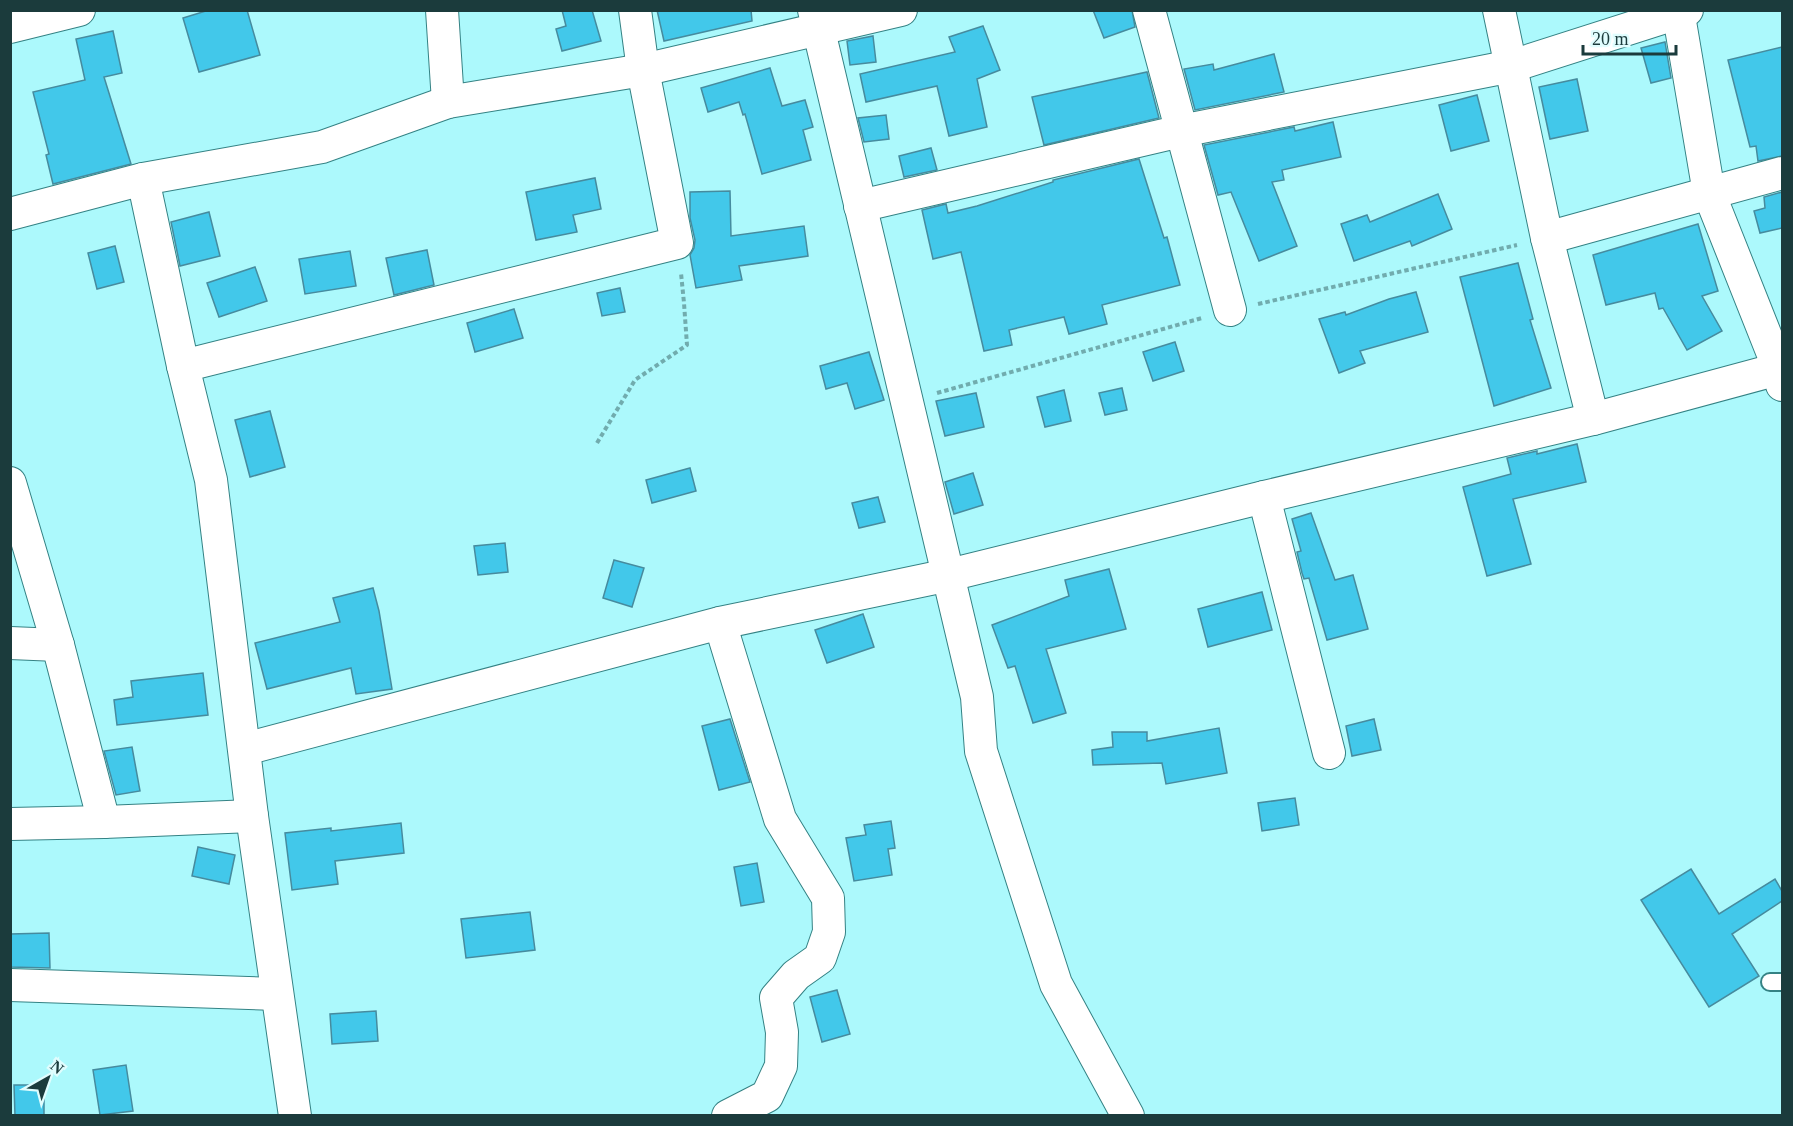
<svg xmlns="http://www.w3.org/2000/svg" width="1793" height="1126" font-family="'Times New Roman',serif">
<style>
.building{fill:#42c8ea;stroke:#468b9e;stroke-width:1.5}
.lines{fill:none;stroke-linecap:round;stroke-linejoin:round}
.service-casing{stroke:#348284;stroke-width:20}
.minor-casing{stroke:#348284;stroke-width:34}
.path{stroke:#71acae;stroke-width:4;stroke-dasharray:4.5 3;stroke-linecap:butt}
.service{stroke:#fff;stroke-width:16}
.minor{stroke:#fff;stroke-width:32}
</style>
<rect width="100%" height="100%" fill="#acf9fc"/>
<!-- building -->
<g class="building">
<path d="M 209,10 L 247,10 L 260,55 L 199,72 L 183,18 Z"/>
<path d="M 562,10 L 592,10 L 601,41 L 562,51 L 556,29 L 566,26 Z"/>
<path d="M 657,10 L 751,10 L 752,21 L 664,41 Z"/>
<path d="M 1093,10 L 1132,10 L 1135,27 L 1104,38 Z"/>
<path d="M 983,26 L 1000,70 L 977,79 L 987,127 L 949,136 L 937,86 L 866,102 L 860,74 L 955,52 L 949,37 Z"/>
<path d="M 113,31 L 122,73 L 104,77 L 131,164 L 53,184 L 46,155 L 49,154 L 33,92 L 85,80 L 76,39 Z"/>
<path d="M 873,36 L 876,62 L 850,65 L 847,41 Z"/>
<path d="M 1665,42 L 1671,78 L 1651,83 L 1641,48 Z"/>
<path d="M 1782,47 L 1782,156 L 1758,161 L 1756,146 L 1750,147 L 1728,60 Z"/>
<path d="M 1274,54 L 1284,92 L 1195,110 L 1184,69 L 1213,64 L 1214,70 Z"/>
<path d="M 770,68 L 782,106 L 805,100 L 813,127 L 803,130 L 811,160 L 762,174 L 745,114 L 743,115 L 739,102 L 708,112 L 701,88 Z"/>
<path d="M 1147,72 L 1159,118 L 1044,145 L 1032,97 Z"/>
<path d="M 1577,79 L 1588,131 L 1550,139 L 1539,87 Z"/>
<path d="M 1477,95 L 1489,141 L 1451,151 L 1439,105 Z"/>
<path d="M 886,115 L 889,139 L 864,142 L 858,118 Z"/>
<path d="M 1333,122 L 1341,157 L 1282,170 L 1284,180 L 1272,182 L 1297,246 L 1259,261 L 1231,192 L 1218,195 L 1204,145 L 1294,127 L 1295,131 Z"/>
<path d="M 931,148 L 937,170 L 904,177 L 899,156 Z"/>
<path d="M 1139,159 L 1164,238 L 1167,237 L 1180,285 L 1102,305 L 1107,324 L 1069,334 L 1064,317 L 1009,330 L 1012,345 L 984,351 L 961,252 L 933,259 L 922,210 L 946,204 L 948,213 L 977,206 L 1053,182 L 1053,180 Z"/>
<path d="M 595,178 L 601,209 L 573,215 L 577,232 L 536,240 L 526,192 Z"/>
<path d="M 730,191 L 731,236 L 804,226 L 808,256 L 739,266 L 742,280 L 696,288 L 690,255 L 694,248 L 695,240 L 690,218 L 690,192 Z"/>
<path d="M 1782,192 L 1782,228 L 1760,233 L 1754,211 L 1765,208 L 1764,197 Z"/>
<path d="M 1438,194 L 1452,229 L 1412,246 L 1410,241 L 1354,261 L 1341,224 L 1367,215 L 1370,222 Z"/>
<path d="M 209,212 L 220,256 L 180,266 L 171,222 Z"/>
<path d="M 1698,224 L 1718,291 L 1702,296 L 1722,331 L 1687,350 L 1663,308 L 1659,309 L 1655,293 L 1606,305 L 1593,255 Z"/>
<path d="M 115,246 L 124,282 L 97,289 L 88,253 Z"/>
<path d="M 427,250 L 434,285 L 394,295 L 386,258 Z"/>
<path d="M 350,251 L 356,286 L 305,294 L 299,259 Z"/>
<path d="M 1518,263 L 1533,319 L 1530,320 L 1551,388 L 1494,406 L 1460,277 Z"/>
<path d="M 255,267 L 267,301 L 219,317 L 207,283 Z"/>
<path d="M 620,288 L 625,312 L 602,316 L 597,293 Z"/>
<path d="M 1416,292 L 1428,332 L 1360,351 L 1365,363 L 1339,373 L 1319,319 L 1345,312 L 1346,315 L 1389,299 Z"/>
<path d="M 514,309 L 523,338 L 475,352 L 467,323 Z"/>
<path d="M 1175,342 L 1184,371 L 1153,381 L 1143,352 Z"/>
<path d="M 869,352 L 884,400 L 855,409 L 847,383 L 826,389 L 820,366 Z"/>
<path d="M 1122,388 L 1127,410 L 1105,415 L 1099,393 Z"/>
<path d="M 1064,390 L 1071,421 L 1045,427 L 1037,397 Z"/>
<path d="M 976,393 L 984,427 L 945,436 L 936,401 Z"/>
<path d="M 270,411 L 285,467 L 250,477 L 235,420 Z"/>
<path d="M 1577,444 L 1586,482 L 1513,499 L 1531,564 L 1487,576 L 1463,487 L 1511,474 L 1507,458 L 1537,451 L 1537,454 Z"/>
<path d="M 690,468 L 696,491 L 652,503 L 646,480 Z"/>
<path d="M 973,473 L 983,505 L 954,514 L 945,482 Z"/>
<path d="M 878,497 L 885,522 L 859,528 L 852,503 Z"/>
<path d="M 1311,513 L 1335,580 L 1353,575 L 1368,629 L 1327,640 L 1309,578 L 1304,579 L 1302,573 L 1297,552 L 1301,551 L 1292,519 Z"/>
<path d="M 505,543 L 508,572 L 478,575 L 474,546 Z"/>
<path d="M 614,560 L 644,568 L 632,607 L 603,598 Z"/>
<path d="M 1109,569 L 1126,629 L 1046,649 L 1066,713 L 1033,723 L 1015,666 L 1008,668 L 992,625 L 1069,596 L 1065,580 Z"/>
<path d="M 373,588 L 379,611 L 392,689 L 356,694 L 351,668 L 267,689 L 255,643 L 340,622 L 333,598 Z"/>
<path d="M 1262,592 L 1272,630 L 1208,647 L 1198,609 Z"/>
<path d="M 863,614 L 874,647 L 827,663 L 815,630 Z"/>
<path d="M 203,673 L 208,715 L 117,725 L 114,700 L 133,697 L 131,681 Z"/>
<path d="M 730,719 L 750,782 L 719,790 L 702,726 Z"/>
<path d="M 1374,719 L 1381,750 L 1352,756 L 1346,726 Z"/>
<path d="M 1219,728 L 1227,773 L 1166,784 L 1162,763 L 1093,765 L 1092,750 L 1113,747 L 1112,732 L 1147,732 L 1147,741 Z"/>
<path d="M 132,747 L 140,791 L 116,795 L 104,751 Z"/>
<path d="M 1295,798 L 1299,825 L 1262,831 L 1258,803 Z"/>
<path d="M 891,821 L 895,848 L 888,849 L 892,875 L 854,881 L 846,838 L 866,835 L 864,825 Z"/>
<path d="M 401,823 L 404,853 L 335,861 L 338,884 L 292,890 L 285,833 L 331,828 L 331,831 Z"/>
<path d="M 198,847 L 235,855 L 229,884 L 192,876 Z"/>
<path d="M 757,863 L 764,902 L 741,906 L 734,867 Z"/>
<path d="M 1691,869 L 1719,914 L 1775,879 L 1782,891 L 1782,901 L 1732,934 L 1759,976 L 1709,1007 L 1641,900 Z"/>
<path d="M 530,912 L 535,950 L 466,958 L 461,919 Z"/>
<path d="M 49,933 L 50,968 L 10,967 L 10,934 Z"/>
<path d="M 837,990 L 850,1034 L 822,1042 L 810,997 Z"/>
<path d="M 376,1011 L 378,1041 L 332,1044 L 330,1014 Z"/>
<path d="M 126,1065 L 133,1111 L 100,1115 L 93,1070 Z"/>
<path d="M 14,1085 L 44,1085 L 44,1116 L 15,1116 Z"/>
</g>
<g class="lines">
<!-- service casing -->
<g class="service-casing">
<path id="service" d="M 1770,982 L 1782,982"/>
</g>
<!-- minor casing -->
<g class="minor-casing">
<g id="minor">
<path d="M 442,10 L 448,102"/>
<path d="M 814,10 L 977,697 L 981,751 L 1056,984 L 1128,1116"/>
<path d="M 1149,10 L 1230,310"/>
<path d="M 1499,10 L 1547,238 L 1593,419"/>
<path d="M 1678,10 L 1709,193 L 1779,369 L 1782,385"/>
<path d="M 10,27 L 79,10"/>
<path d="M 143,179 L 183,366 L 211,480 L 252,816 L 295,1116"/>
<path d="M 860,206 L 1181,131 L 1512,66 L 1687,10"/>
<path d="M 10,214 L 143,179 L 322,147 L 448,102 L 643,70 L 901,10"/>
<path d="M 1547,238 L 1782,173"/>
<path d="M 183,366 L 677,243 L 643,70 L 635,10"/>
<path d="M 10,483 L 58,645 L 104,822"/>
<path d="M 1264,497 L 1329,753"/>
<path d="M 720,623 L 780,819 L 828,898 L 829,932 L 820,958 L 796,975 L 776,998 L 782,1032 L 781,1066 L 767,1096 L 728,1116"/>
<path d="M 10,643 L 58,645"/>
<path d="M 245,749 L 720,623 L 949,575 L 1264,497 L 1593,419 L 1782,368"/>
<path d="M 10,824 L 104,822 L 252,816"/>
<path d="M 10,985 L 277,994"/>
</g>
</g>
<!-- path -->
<g class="path">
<path d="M 1258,304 L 1517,245"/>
<path d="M 937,393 L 1202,318"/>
<path d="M 597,443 L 635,380 L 687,345 L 684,303 L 681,273"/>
</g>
<!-- service -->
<use href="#service" class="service"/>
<!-- minor -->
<use href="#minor" class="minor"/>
</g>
<!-- border -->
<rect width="1793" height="1126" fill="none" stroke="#1b3b3c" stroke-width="24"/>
<!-- north arrow -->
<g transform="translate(48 1078) rotate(40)" stroke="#e0fdfe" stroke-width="4.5" paint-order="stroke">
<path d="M0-4.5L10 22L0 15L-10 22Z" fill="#1b3b3c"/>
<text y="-9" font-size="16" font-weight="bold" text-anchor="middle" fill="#1b3b3c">N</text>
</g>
<!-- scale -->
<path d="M1583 45v9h93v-9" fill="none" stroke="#1b3b3c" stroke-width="3"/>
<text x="1592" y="45" font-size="18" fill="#1b3b3c" stroke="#e0fdfe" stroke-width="4.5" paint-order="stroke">20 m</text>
</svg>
